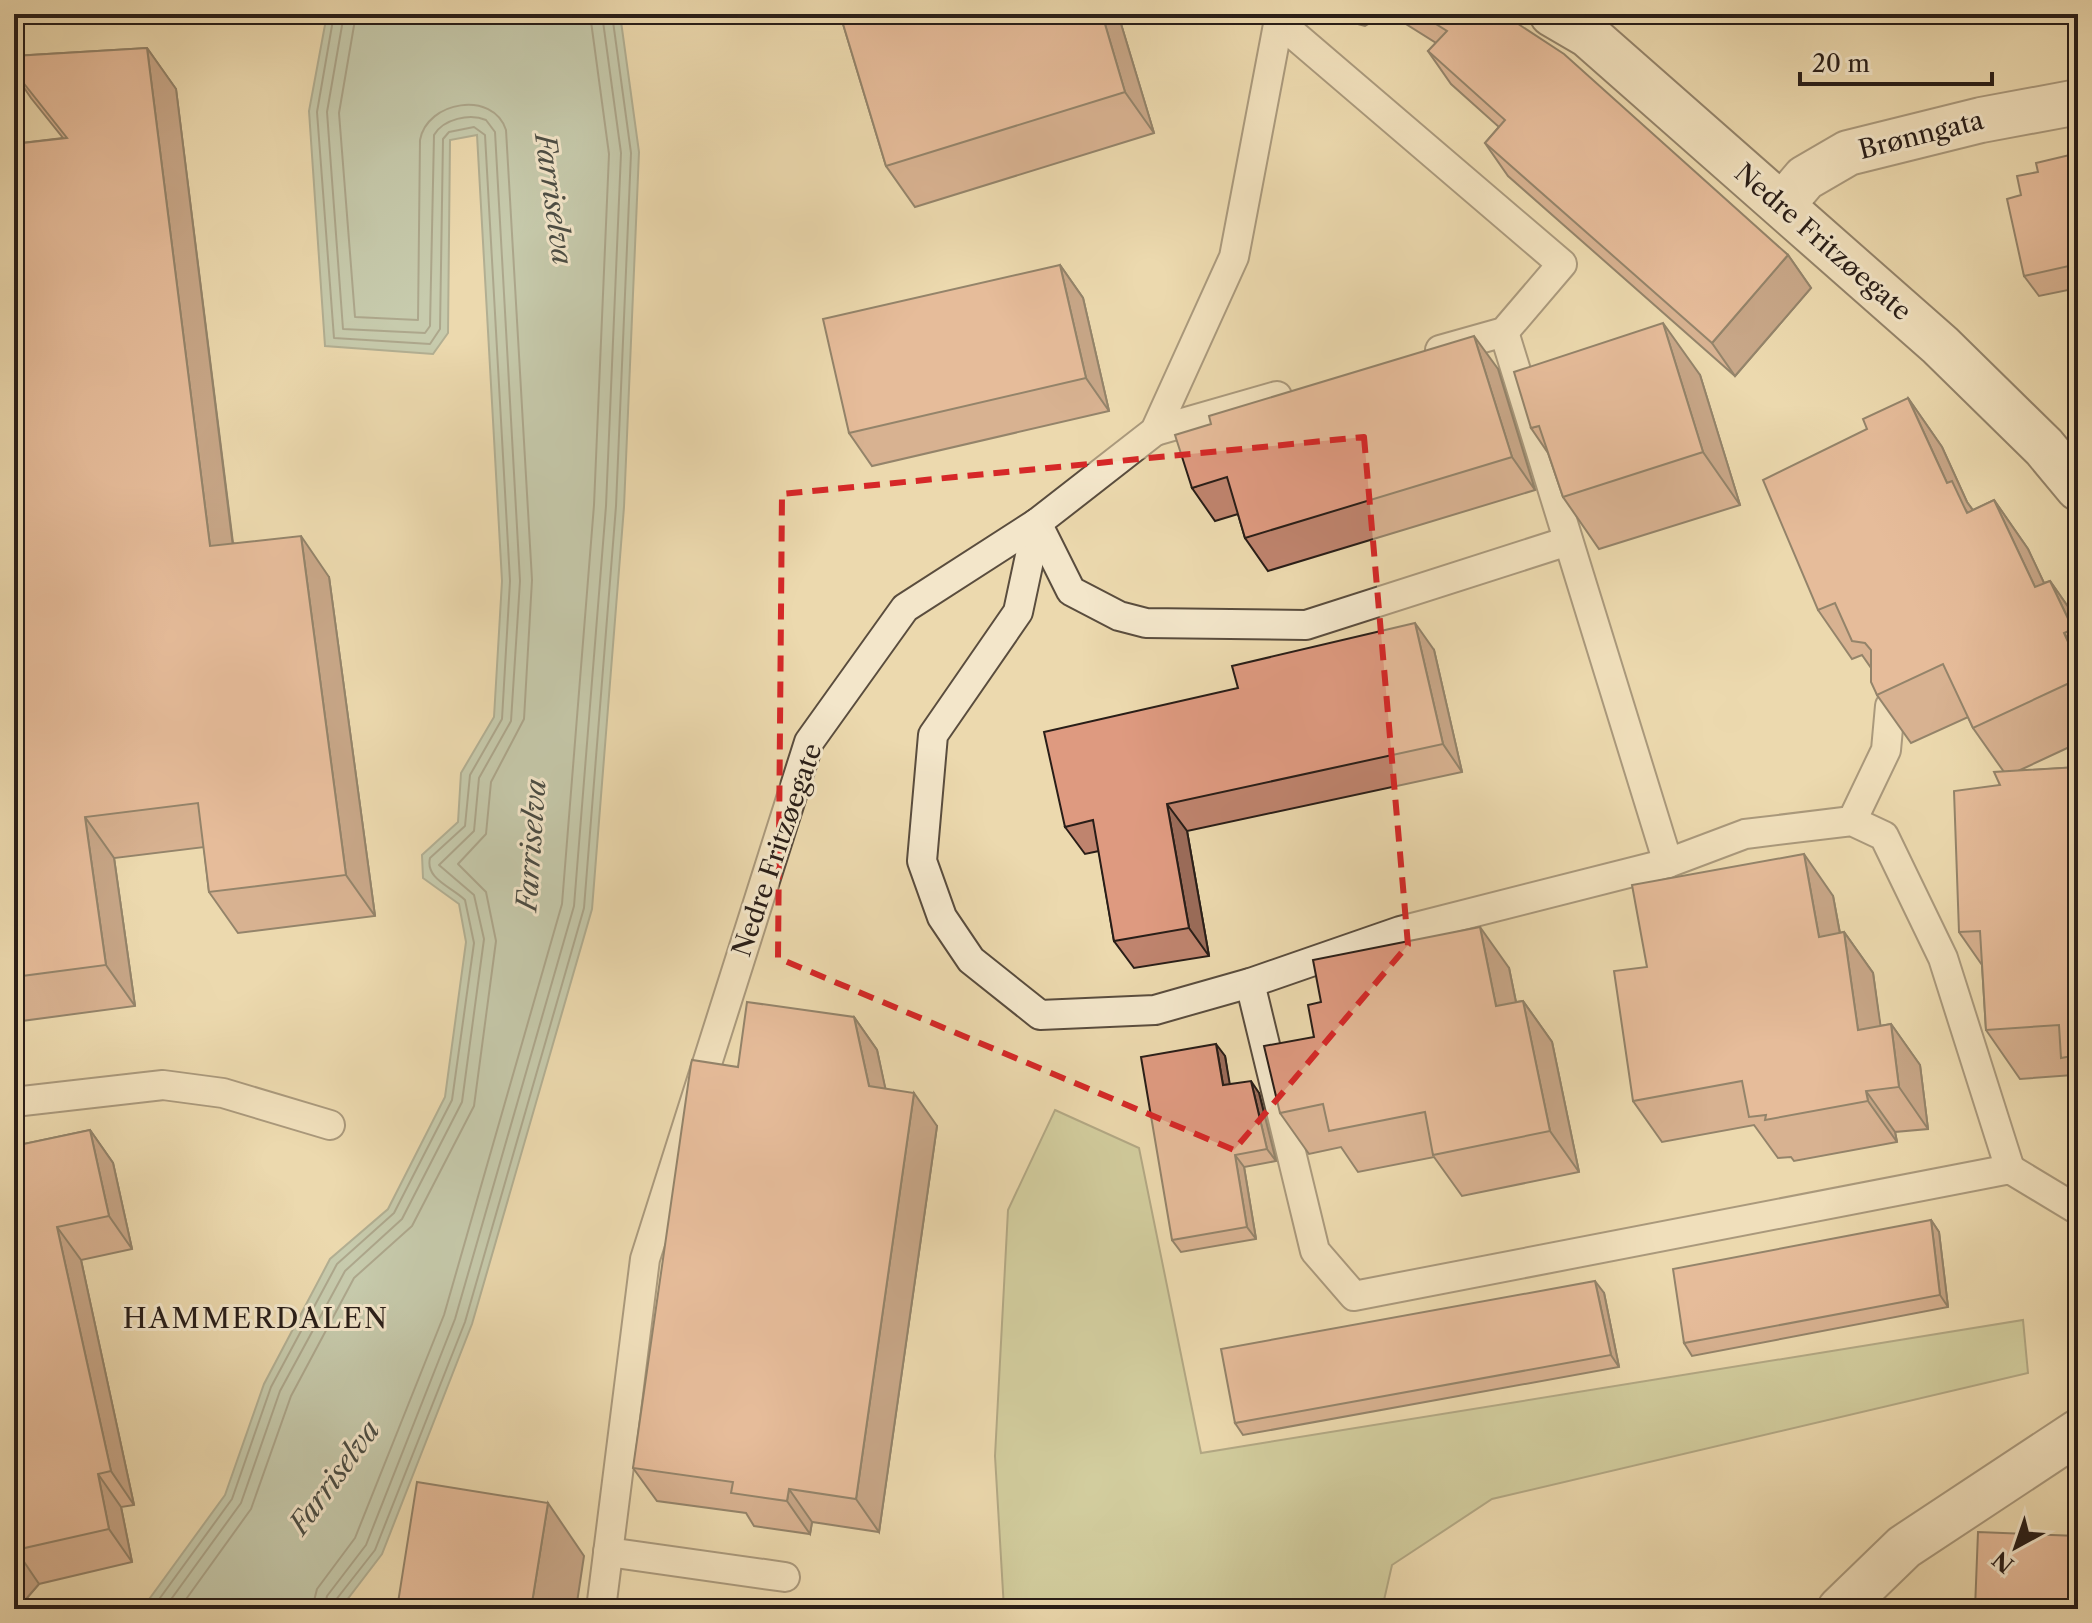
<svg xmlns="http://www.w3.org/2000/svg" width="2092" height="1623" font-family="'Libre Caslon Text',serif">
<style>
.green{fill:#b4c08d;stroke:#6e6f52;stroke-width:2}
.water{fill:#99baab;stroke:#6c7c70;stroke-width:2}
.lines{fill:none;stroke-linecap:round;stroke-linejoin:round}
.shore{stroke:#616c62;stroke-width:2}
.service-casing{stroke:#5a4d3e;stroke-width:32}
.minor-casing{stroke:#5a4d3e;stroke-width:48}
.secondary-casing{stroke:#291e18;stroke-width:48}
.service{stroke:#f3e6ca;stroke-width:28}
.minor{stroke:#f3e6ca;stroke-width:44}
.secondary{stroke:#f3e6ca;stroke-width:44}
.wall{fill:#bf846e;stroke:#291e18;stroke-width:2}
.shaded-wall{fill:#9b6c5a;stroke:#291e18;stroke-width:2}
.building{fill:#de9a80;stroke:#291e18;stroke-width:2}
.marked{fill:none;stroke:#d62828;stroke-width:6;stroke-dasharray:16 10;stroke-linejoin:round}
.labels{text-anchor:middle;stroke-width:6;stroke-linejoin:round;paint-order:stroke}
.street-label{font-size:26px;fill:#291e18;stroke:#f3e6ca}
.water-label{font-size:28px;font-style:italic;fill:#4b4d44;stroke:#f3e6ca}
.neighbourhood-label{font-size:28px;letter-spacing:2px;fill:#291e18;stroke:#f3e6ca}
</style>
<rect width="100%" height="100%" fill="#ecd9ae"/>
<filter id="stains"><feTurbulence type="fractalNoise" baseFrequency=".0025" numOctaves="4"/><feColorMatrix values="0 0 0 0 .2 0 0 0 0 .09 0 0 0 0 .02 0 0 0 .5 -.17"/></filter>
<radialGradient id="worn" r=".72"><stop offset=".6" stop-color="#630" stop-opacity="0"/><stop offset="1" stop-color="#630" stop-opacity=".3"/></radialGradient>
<!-- green -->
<path class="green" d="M 1055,1110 L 1139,1148 L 1201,1453 L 2023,1320 L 2028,1373 L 1492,1499 L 1392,1565 L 1382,1609 L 1004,1609 L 995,1456 L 1008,1210 Z"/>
<!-- water -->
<path class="water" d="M 327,14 L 620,14 L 639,152 L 624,507 L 592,909 L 472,1324 L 382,1554 L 340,1609 L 142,1609 L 225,1495 L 264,1384 L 330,1259 L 388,1209 L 445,1097 L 466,942 L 459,904 L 423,878 L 422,855 L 458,822 L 461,773 L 494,717 L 502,581 L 477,135 L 450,140 L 448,333 L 433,354 L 325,346 L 309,111 Z"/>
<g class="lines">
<!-- shore -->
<g class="shore">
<path d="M 152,1609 L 232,1499 L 271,1387 L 337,1264 L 394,1213 L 452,1100 L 474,943 L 465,900 C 452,887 425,879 430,858 L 465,826 L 470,775 L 502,719 L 510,581 L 485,135 L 474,127 L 449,132 L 443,139 L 440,329 L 430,344 L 334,338 L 317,112 L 334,14"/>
<path d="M 164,1609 L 241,1503 L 280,1391 L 345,1271 L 402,1219 L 462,1102 L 484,939 L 474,895 L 439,865 L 474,831 L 479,778 L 511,721 L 520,581 L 495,132 L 486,120 C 470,113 443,119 434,135 L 430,326 L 425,333 L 343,329 L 327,112 L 344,14"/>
<path d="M 179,1609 L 251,1509 L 291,1396 L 354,1278 L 412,1226 L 474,1106 L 496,941 L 486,892 L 458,864 L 486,834 L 491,782 L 524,719 L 532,580 L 506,130 C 493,90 427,101 420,140 L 418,320 L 355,317 L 339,113 L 356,14"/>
<path d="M 312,1609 L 317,1589 L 355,1538 L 444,1315 L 562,904 L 594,505 L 609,154 L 590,14"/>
<path d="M 324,1609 L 327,1596 L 366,1545 L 455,1319 L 574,906 L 606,506 L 621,153 L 602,14"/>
<path d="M 334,1609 L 335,1601 L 375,1550 L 465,1322 L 584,908 L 616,506 L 631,153 L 612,14"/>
</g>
<!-- service casing -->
<g class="service-casing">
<g id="service">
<path d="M 1279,22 L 1562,264 L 1504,332 L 1440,350"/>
<path d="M 1504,332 L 1668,863"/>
<path d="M 1155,431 L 1277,396"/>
<path d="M 1037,523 L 1018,612 L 933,735 L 922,861 L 942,917 L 971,960 L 1040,1015 L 1155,1010 L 1250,983 L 1400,931 L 1668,863 L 1745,834 L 1852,821 L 1884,836 L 1943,958 L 2010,1169"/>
<path d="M 1037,523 L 1071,591 L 1119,616 L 1146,623 L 1306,625 L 1568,541"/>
<path d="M 1852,821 L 1886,750 L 1890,706"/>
<path d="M 1250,983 L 1315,1251 L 1354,1296 L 2010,1169 L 2078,1210"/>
<path d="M 14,1102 L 163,1085 L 223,1093 L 330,1125"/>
<path d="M 608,1552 L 785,1577"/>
<path d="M 601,1609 L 645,1259 L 809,742 L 905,608 L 1037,523 L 1155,431 L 1234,257 L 1280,14"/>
</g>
</g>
<!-- minor casing -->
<g class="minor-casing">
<g id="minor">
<path d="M 1782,205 L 1805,178 L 1848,153 L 1981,120 L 2078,102"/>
<path d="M 1840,1609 L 1904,1547 L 2078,1432"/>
</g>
</g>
<!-- secondary casing -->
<g class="secondary-casing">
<path id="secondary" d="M 1552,14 L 1588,35 L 1940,345 L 2044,447 L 2078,488"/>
</g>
<!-- service -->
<use href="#service" class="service"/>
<!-- minor -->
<use href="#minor" class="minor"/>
<!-- secondary -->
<use href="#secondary" class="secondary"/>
</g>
<!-- wall -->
<g class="wall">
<path d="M 840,14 L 1118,14 L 1154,133 L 915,207 L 886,166 Z"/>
<path d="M 1335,14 L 1385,14 L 1365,26 L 1339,19 Z"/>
<path d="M 1390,14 L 1503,14 L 1788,255 L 1811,288 L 1735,376 L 1508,176 L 1485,143 L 1499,127 L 1451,84 L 1428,51 L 1436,43 Z"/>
<path d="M 147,48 L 176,89 L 233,543 L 329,577 L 375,916 L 238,933 L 209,892 L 204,847 L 114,858 L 135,1006 L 14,1022 L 14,144 L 63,138 L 31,98 L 14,73 L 14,56 Z"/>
<path d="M 2078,153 L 2078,288 L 2039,296 L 2024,276 L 2021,195 Z"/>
<path d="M 1060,265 L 1083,298 L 1109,411 L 872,466 L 849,433 Z"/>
<path d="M 1498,369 L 1535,490 L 1268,571 L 1245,538 L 1238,514 L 1215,521 L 1192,488 Z"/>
<path d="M 1700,375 L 1740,505 L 1599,549 L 1563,497 L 1548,453 L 1531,428 Z"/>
<path d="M 1908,398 L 1942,447 L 1967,502 L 1973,510 L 1994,500 L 2028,549 L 2044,583 L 2050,581 L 2078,621 L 2078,743 L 2018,771 L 2078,767 L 2078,1082 L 2073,1075 L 2020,1079 L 1986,1030 L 1982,965 L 1959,932 L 2004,772 L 1973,728 L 1968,717 L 1911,743 L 1877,695 L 1871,668 L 1862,655 L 1852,659 L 1818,610 Z"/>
<path d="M 1434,650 L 1462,772 L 1187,831 L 1209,956 L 1134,968 L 1114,941 L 1099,851 L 1085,854 L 1065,827 Z"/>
<path d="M 1833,896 L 1840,933 L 1844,932 L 1873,973 L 1880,1026 L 1891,1024 L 1920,1065 L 1928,1129 L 1895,1132 L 1897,1142 L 1794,1161 L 1791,1157 L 1778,1158 L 1754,1125 L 1662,1142 L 1633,1101 L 1647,967 Z"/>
<path d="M 1509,968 L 1516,1002 L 1523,1001 L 1552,1042 L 1579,1172 L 1462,1196 L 1434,1157 L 1358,1172 L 1341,1147 L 1309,1154 L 1280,1113 L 1314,1037 Z"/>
<path d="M 854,1017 L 877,1050 L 885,1088 L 937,1126 L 879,1532 L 812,1522 L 810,1534 L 754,1526 L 746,1513 L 657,1501 L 633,1468 Z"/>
<path d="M 1225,1056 L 1229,1084 L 1259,1093 L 1276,1161 L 1244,1167 L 1256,1239 L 1181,1252 L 1172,1240 Z"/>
<path d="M 90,1130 L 113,1163 L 132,1249 L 81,1260 L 134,1505 L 121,1507 L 132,1562 L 39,1584 L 20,1606 L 14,1609 L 14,1146 Z"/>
<path d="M 1931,1220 L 1939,1232 L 1948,1307 L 1692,1356 L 1684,1343 Z"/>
<path d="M 1604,1293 L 1619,1367 L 1243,1435 L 1235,1423 Z"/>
</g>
<!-- shaded-wall -->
<g class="shaded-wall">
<path d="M 1102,14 L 1118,14 L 1154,133 L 1125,92 Z"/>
<path d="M 147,48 L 176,89 L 238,587 L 210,546 Z"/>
<path d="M 1788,255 L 1811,288 L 1735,376 L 1712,343 Z"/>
<path d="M 1060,265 L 1083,298 L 1109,411 L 1086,378 Z"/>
<path d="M 1663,323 L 1700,375 L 1740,505 L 1703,452 Z"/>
<path d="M 1474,336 L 1498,369 L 1535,490 L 1512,457 Z"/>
<path d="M 1908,398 L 1942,447 L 1967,502 L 1986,529 L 2001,561 L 1947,483 Z"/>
<path d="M 1994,500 L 2028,549 L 2067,632 L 2035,587 Z"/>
<path d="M 301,536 L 329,577 L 375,916 L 346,875 Z"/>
<path d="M 2050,581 L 2078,621 L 2078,637 L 2073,629 Z"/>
<path d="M 1415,623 L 1434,650 L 1462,772 L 1443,744 Z"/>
<path d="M 2064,633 L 2078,653 L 2078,664 Z"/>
<path d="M 1167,804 L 1187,831 L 1209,956 L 1189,928 Z"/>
<path d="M 85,817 L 114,858 L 135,1006 L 106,965 Z"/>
<path d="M 1804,854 L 1833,896 L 1848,978 L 1819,937 Z"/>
<path d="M 1480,927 L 1509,968 L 1525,1047 L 1496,1006 Z"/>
<path d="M 1844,932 L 1873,973 L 1887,1071 L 1858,1030 Z"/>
<path d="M 1523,1001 L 1552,1042 L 1579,1172 L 1550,1131 Z"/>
<path d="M 854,1017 L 877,1050 L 892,1119 L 869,1086 Z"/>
<path d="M 1891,1024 L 1920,1065 L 1928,1129 L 1899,1087 Z"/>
<path d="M 1216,1044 L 1225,1056 L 1232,1097 L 1223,1085 Z"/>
<path d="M 1251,1081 L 1259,1093 L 1276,1161 L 1267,1149 Z"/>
<path d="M 1866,1091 L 1895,1132 L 1897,1142 L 1868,1101 Z"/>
<path d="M 914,1093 L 937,1126 L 879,1532 L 856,1499 Z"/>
<path d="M 90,1130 L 113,1163 L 132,1249 L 109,1216 Z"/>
<path d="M 1235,1155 L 1244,1167 L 1256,1239 L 1247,1227 Z"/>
<path d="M 1931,1220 L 1939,1232 L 1948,1307 L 1940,1295 Z"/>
<path d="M 57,1227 L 81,1260 L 134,1505 L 111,1471 Z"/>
<path d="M 1595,1281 L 1604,1293 L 1619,1367 L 1611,1355 Z"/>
<path d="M 98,1474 L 121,1507 L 132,1562 L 109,1529 Z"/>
<path d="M 789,1489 L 812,1522 L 810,1534 L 787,1501 Z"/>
<path d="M 548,1503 L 584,1556 L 576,1609 L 531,1609 Z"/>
<path d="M 16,1550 L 39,1584 L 20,1606 L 14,1598 L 14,1553 Z"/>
</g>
<!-- building -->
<g class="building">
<path d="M 840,14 L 1102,14 L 1125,92 L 886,166 Z"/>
<path d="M 1420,14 L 1503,14 L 1564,54 L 1788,255 L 1712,343 L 1485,143 L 1505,120 L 1428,51 L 1447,31 Z"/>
<path d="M 147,48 L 210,546 L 301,536 L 346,875 L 209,892 L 198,803 L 85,817 L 106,965 L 14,977 L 14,144 L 67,138 L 14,71 L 14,56 Z"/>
<path d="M 2078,153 L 2078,264 L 2024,276 L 2007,199 L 2021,195 L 2017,176 L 2038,172 L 2036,163 Z"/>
<path d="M 1060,265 L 1086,378 L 849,433 L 823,319 Z"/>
<path d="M 1663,323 L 1703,452 L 1563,497 L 1539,426 L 1531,428 L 1514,372 Z"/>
<path d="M 1474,336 L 1512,457 L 1245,538 L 1227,477 L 1192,488 L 1175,435 L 1211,424 L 1209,416 Z"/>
<path d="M 1908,398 L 1947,483 L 1952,481 L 1967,513 L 1994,500 L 2035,587 L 2050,581 L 2073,629 L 2064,633 L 2078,664 L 2078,679 L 1973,728 L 1943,664 L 1877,695 L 1871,682 L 1871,650 L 1865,643 L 1852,641 L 1835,603 L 1818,610 L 1763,480 L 1867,429 L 1863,419 Z"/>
<path d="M 1415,623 L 1443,744 L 1167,804 L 1189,928 L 1114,941 L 1093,820 L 1065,827 L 1044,732 L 1238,688 L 1232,666 Z"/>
<path d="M 2078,767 L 2078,1055 L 2061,1058 L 2059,1025 L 1986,1030 L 1980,931 L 1959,932 L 1954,791 L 2000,785 L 1994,772 Z"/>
<path d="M 1804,854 L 1819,937 L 1844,932 L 1858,1030 L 1891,1024 L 1899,1087 L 1866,1091 L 1868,1101 L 1765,1120 L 1766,1115 L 1749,1117 L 1742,1081 L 1633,1101 L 1614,971 L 1647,967 L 1632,885 Z"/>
<path d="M 1480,927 L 1496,1006 L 1523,1001 L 1550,1131 L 1433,1155 L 1425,1112 L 1329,1131 L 1323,1104 L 1280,1113 L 1264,1046 L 1314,1037 L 1308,1005 L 1321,1002 L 1313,960 Z"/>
<path d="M 747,1002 L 854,1017 L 869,1086 L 914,1093 L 856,1499 L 789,1489 L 787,1501 L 731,1493 L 733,1482 L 633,1468 L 691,1064 L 692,1060 L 738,1067 Z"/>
<path d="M 1216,1044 L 1223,1085 L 1251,1081 L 1267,1149 L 1235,1155 L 1247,1227 L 1172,1240 L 1141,1057 Z"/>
<path d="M 90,1130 L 109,1216 L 57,1227 L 111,1471 L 98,1474 L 109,1529 L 16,1550 L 14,1553 L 14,1146 Z"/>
<path d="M 1931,1220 L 1940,1295 L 1684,1343 L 1673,1269 Z"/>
<path d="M 1595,1281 L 1611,1355 L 1235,1423 L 1221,1349 Z"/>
<path d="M 417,1482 L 548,1503 L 531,1609 L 397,1609 Z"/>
<path d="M 1978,1532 L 2078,1536 L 2078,1609 L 1975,1609 Z"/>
</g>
<!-- marked area -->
<path d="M0 0H2092V1623H0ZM 1364,437 L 1408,945 L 1234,1150 L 778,958 L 782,494 Z" fill="#ecd9ae" fill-opacity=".55" fill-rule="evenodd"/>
<path class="marked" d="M 1364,437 L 1408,945 L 1234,1150 L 778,958 L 782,494 Z"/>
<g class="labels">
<!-- street labels -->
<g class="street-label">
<text transform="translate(1921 135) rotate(-14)" y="9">Brønngata</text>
<text transform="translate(1823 242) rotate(41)" y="9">Nedre Fritzøegate</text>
<text transform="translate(777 850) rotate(-71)" y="9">Nedre Fritzøegate</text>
</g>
<!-- water labels -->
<g class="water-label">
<text transform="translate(554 199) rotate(82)" y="10">Farriselva</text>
<text transform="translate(531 845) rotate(-86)" y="10">Farriselva</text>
<text transform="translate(334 1477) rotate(-54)" y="10">Farriselva</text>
</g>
<!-- neighbourhood labels -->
<g class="neighbourhood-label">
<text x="256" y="1328">HAMMERDALEN</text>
</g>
</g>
<!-- margin -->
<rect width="2092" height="1623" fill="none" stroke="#ecd9ae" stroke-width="48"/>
<rect x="16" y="16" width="2060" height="1591" fill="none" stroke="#291e18" stroke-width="4"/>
<rect x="24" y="24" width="2044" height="1575" fill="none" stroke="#291e18" stroke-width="2"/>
<!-- north arrow -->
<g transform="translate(2016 1547) rotate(220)" stroke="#f3e6ca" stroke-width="6" paint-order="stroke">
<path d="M0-6L14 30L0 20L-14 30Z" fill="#291e18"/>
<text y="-12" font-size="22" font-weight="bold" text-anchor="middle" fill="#291e18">N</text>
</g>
<!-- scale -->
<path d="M1800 72v12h192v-12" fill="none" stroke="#291e18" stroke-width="4"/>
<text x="1812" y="72" font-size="24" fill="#291e18" stroke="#f3e6ca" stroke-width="6" paint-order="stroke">20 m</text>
<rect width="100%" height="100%" filter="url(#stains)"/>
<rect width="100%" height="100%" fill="url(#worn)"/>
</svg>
